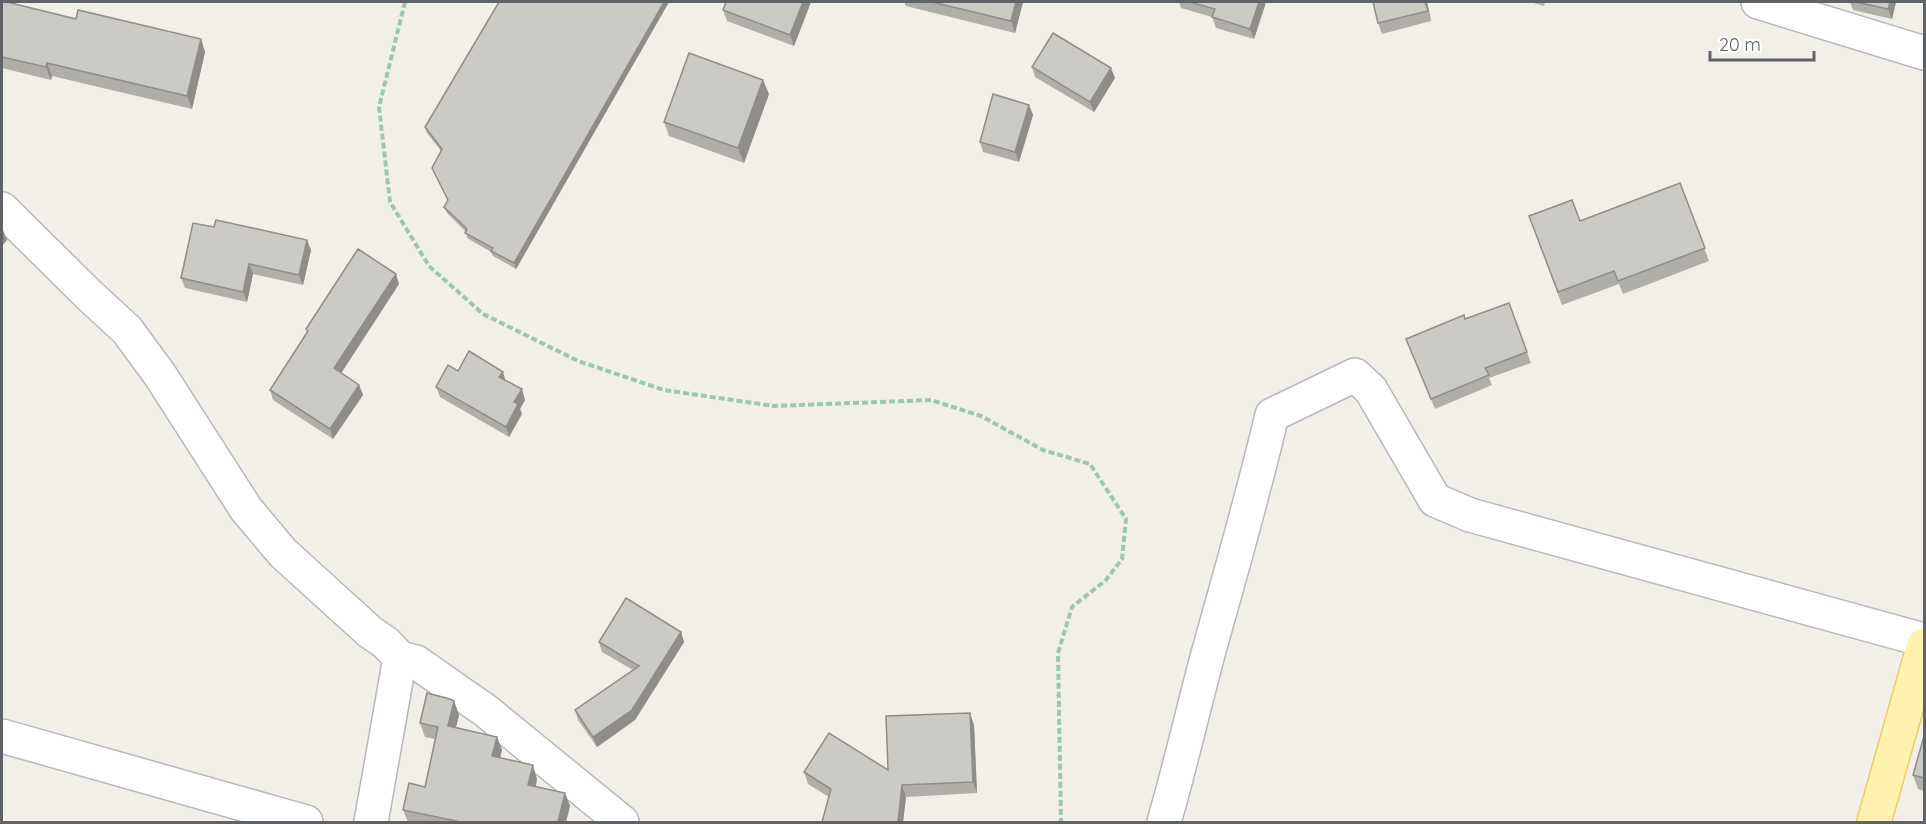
<svg xmlns="http://www.w3.org/2000/svg" width="1926" height="824" font-family="Quicksand,sans-serif">
<style>
.lines{fill:none;stroke-linecap:round;stroke-linejoin:round}
.minor-casing{stroke:#b5b8bc;stroke-width:36}
.major-casing{stroke:#f2c960;stroke-width:36}
.path{stroke:#9cc7a9;stroke-width:4;stroke-dasharray:6 3;stroke-linecap:butt}
.minor{stroke:#fff;stroke-width:33}
.major{stroke:#fff2af;stroke-width:33}
.wall{fill:#afaea9}
.shaded-wall{fill:#8f8d8a}
.building{fill:#cccac5;stroke:#8f8d8a;stroke-width:1.5}
</style>
<rect width="100%" height="100%" fill="#f1efe8"/>
<g class="lines">
<!-- minor casing -->
<g class="minor-casing">
<g id="minor">
<path d="M 1758,2 L 1924,53"/>
<path d="M 2,209 L 89,295 L 127,330 L 160,375 L 246,509 L 283,553 L 370,632 L 386,643 L 400,658 L 416,662 L 486,711 L 622,822"/>
<path d="M 2,736 L 306,822"/>
<path d="M 371,822 L 400,658"/>
<path d="M 1164,822 C 1180,767 1193,710 1208,654 C 1230,575 1253,496 1272,415 L 1355,375 L 1371,390 L 1435,500 L 1470,515 L 1924,640"/>
</g>
</g>
<!-- major casing -->
<g class="major-casing">
<path id="major" d="M 1874,822 L 1924,645"/>
</g>
<!-- path -->
<path class="path" d="M 405,2 L 379,107 L 390,202 L 429,266 L 483,314 L 578,361 L 664,390 L 774,406 L 931,400 L 981,416 L 1043,450 L 1090,464 L 1126,519 L 1122,559 L 1106,580 L 1072,607 L 1058,653 L 1061,822"/>
<!-- minor -->
<use href="#minor" class="minor"/>
<!-- major -->
<use href="#major" class="major"/>
</g>
<!-- wall -->
<g class="wall">
<path d="M 2,2 L 76,19 L 201,39 L 205,52 L 192,109 L 52,76 L 51,80 L 2,68 Z"/>
<path d="M 499,2 L 669,2 L 516,269 L 493,256 L 491,252 L 467,238 L 466,232 L 447,213 L 444,207 L 448,201 L 432,168 L 441,151 L 427,133 L 425,127 Z"/>
<path d="M 811,2 L 794,46 L 727,21 L 723,10 Z"/>
<path d="M 904,2 L 1023,2 L 1015,33 L 906,6 Z"/>
<path d="M 1179,2 L 1266,2 L 1254,39 L 1216,28 L 1212,17 L 1181,8 Z"/>
<path d="M 1373,2 L 1427,2 L 1431,21 L 1382,34 L 1378,23 Z"/>
<path d="M 1530,2 L 1545,2 L 1544,6 Z"/>
<path d="M 1850,2 L 1896,2 L 1892,19 L 1853,10 Z"/>
<path d="M 1032,67 L 1115,78 L 1094,112 L 1035,77 Z"/>
<path d="M 769,94 L 744,163 L 669,136 L 664,122 Z"/>
<path d="M 1029,105 L 1033,115 L 1019,162 L 983,152 L 980,142 Z"/>
<path d="M 1680,183 L 1709,261 L 1623,294 L 1619,284 L 1562,305 L 1529,216 L 1580,221 Z"/>
<path d="M 311,250 L 303,285 L 253,274 L 247,302 L 185,288 L 181,278 Z"/>
<path d="M 399,284 L 341,373 L 359,385 L 363,395 L 333,439 L 273,400 L 270,390 L 307,332 L 306,329 Z"/>
<path d="M 1465,319 L 1527,352 L 1531,363 L 1489,378 L 1492,385 L 1435,409 L 1406,339 Z"/>
<path d="M 506,381 L 525,400 L 520,409 L 522,414 L 509,437 L 440,397 L 436,387 Z"/>
<path d="M 681,632 L 684,642 L 635,720 L 597,747 L 578,720 L 575,710 L 633,670 L 602,652 L 599,642 Z"/>
<path d="M 454,701 L 459,715 L 456,727 L 497,737 L 502,750 L 500,758 L 537,779 L 536,786 L 565,793 L 570,806 L 566,822 L 408,822 L 403,810 L 425,787 L 435,739 L 425,737 L 420,723 Z"/>
<path d="M 974,725 L 977,793 L 906,797 L 903,822 L 822,822 L 829,797 L 808,784 L 804,772 L 888,770 Z"/>
<path d="M 1924,736 L 1924,791 L 1918,789 L 1913,775 Z"/>
</g>
<!-- shaded-wall -->
<g class="shaded-wall">
<path d="M 664,2 L 669,2 L 516,269 L 514,263 Z"/>
<path d="M 803,2 L 811,2 L 794,46 L 790,35 Z"/>
<path d="M 1016,2 L 1023,2 L 1015,33 L 1011,21 Z"/>
<path d="M 1259,2 L 1266,2 L 1254,39 L 1250,29 Z"/>
<path d="M 1425,2 L 1427,2 L 1431,21 L 1428,11 Z"/>
<path d="M 1890,2 L 1896,2 L 1892,19 L 1888,9 Z"/>
<path d="M 201,39 L 205,52 L 192,109 L 187,96 Z"/>
<path d="M 47,63 L 52,76 L 51,80 L 46,67 Z"/>
<path d="M 1111,68 L 1115,78 L 1094,112 L 1090,102 Z"/>
<path d="M 763,80 L 769,94 L 744,163 L 738,148 Z"/>
<path d="M 1029,105 L 1033,115 L 1019,162 L 1015,152 Z"/>
<path d="M 3,230 L 7,240 L 2,246 L 2,232 Z"/>
<path d="M 307,240 L 311,250 L 303,285 L 299,275 Z"/>
<path d="M 249,264 L 253,274 L 247,302 L 243,292 Z"/>
<path d="M 396,274 L 399,284 L 338,378 L 334,368 Z"/>
<path d="M 503,372 L 506,382 L 499,377 Z"/>
<path d="M 359,385 L 363,395 L 333,439 L 330,429 Z"/>
<path d="M 522,389 L 525,400 L 520,409 L 522,414 L 509,437 L 506,427 L 514,402 Z"/>
<path d="M 681,632 L 684,642 L 635,720 L 597,747 L 593,737 Z"/>
<path d="M 454,701 L 459,715 L 453,739 L 448,726 Z"/>
<path d="M 970,713 L 974,725 L 977,793 L 973,782 Z"/>
<path d="M 497,737 L 502,750 L 497,769 L 492,756 Z"/>
<path d="M 533,765 L 537,779 L 533,798 L 528,785 Z"/>
<path d="M 902,785 L 906,797 L 903,822 L 898,822 Z"/>
<path d="M 565,793 L 570,806 L 566,822 L 558,822 Z"/>
</g>
<!-- building -->
<g class="building">
<path d="M 2,2 L 7,2 L 76,19 L 78,10 L 201,39 L 187,96 L 47,63 L 46,67 L 2,57 Z"/>
<path d="M 499,2 L 664,2 L 514,263 L 491,251 L 493,248 L 465,233 L 467,229 L 444,207 L 448,200 L 432,168 L 442,149 L 425,127 Z"/>
<path d="M 726,2 L 803,2 L 790,35 L 723,10 Z"/>
<path d="M 932,2 L 1016,2 L 1011,21 Z"/>
<path d="M 1190,2 L 1259,2 L 1250,29 L 1212,17 L 1215,9 Z"/>
<path d="M 1373,2 L 1425,2 L 1428,11 L 1378,23 Z"/>
<path d="M 1856,2 L 1890,2 L 1888,9 Z"/>
<path d="M 1053,33 L 1111,68 L 1090,102 L 1032,67 Z"/>
<path d="M 689,53 L 763,80 L 738,148 L 664,122 Z"/>
<path d="M 993,94 L 1029,105 L 1015,152 L 980,142 Z"/>
<path d="M 1680,183 L 1705,248 L 1618,281 L 1614,271 L 1558,292 L 1529,216 L 1572,200 L 1580,221 Z"/>
<path d="M 216,220 L 307,240 L 299,275 L 249,264 L 243,292 L 181,278 L 193,223 L 214,227 Z"/>
<path d="M 358,249 L 396,274 L 334,368 L 359,385 L 330,429 L 270,390 L 308,331 L 306,329 Z"/>
<path d="M 1509,303 L 1527,352 L 1485,368 L 1489,375 L 1431,399 L 1406,339 L 1464,315 L 1465,319 Z"/>
<path d="M 469,351 L 503,372 L 499,377 L 522,389 L 514,402 L 518,404 L 506,427 L 436,387 L 448,365 L 458,371 Z"/>
<path d="M 626,598 L 681,632 L 632,710 L 593,737 L 575,710 L 639,666 L 599,642 Z"/>
<path d="M 427,693 L 450,699 L 454,701 L 448,726 L 497,737 L 492,756 L 533,765 L 528,785 L 565,793 L 558,822 L 461,822 L 403,810 L 409,783 L 425,787 L 438,727 L 420,723 Z"/>
<path d="M 970,713 L 973,782 L 902,785 L 898,822 L 822,822 L 831,789 L 804,772 L 829,733 L 888,770 L 886,716 Z"/>
<path d="M 1924,736 L 1924,778 L 1913,775 Z"/>
</g>
<!-- border -->
<rect width="1926" height="824" fill="none" stroke="#5f6368" stroke-width="6"/>
<!-- scale -->
<path d="M1710 51v9h104v-9" fill="none" stroke="#5f6368" stroke-width="3"/>
<text x="1719" y="51" font-size="18" fill="#5f6368" stroke="#ffffff" stroke-width="4.5" paint-order="stroke">20 m</text>
</svg>
